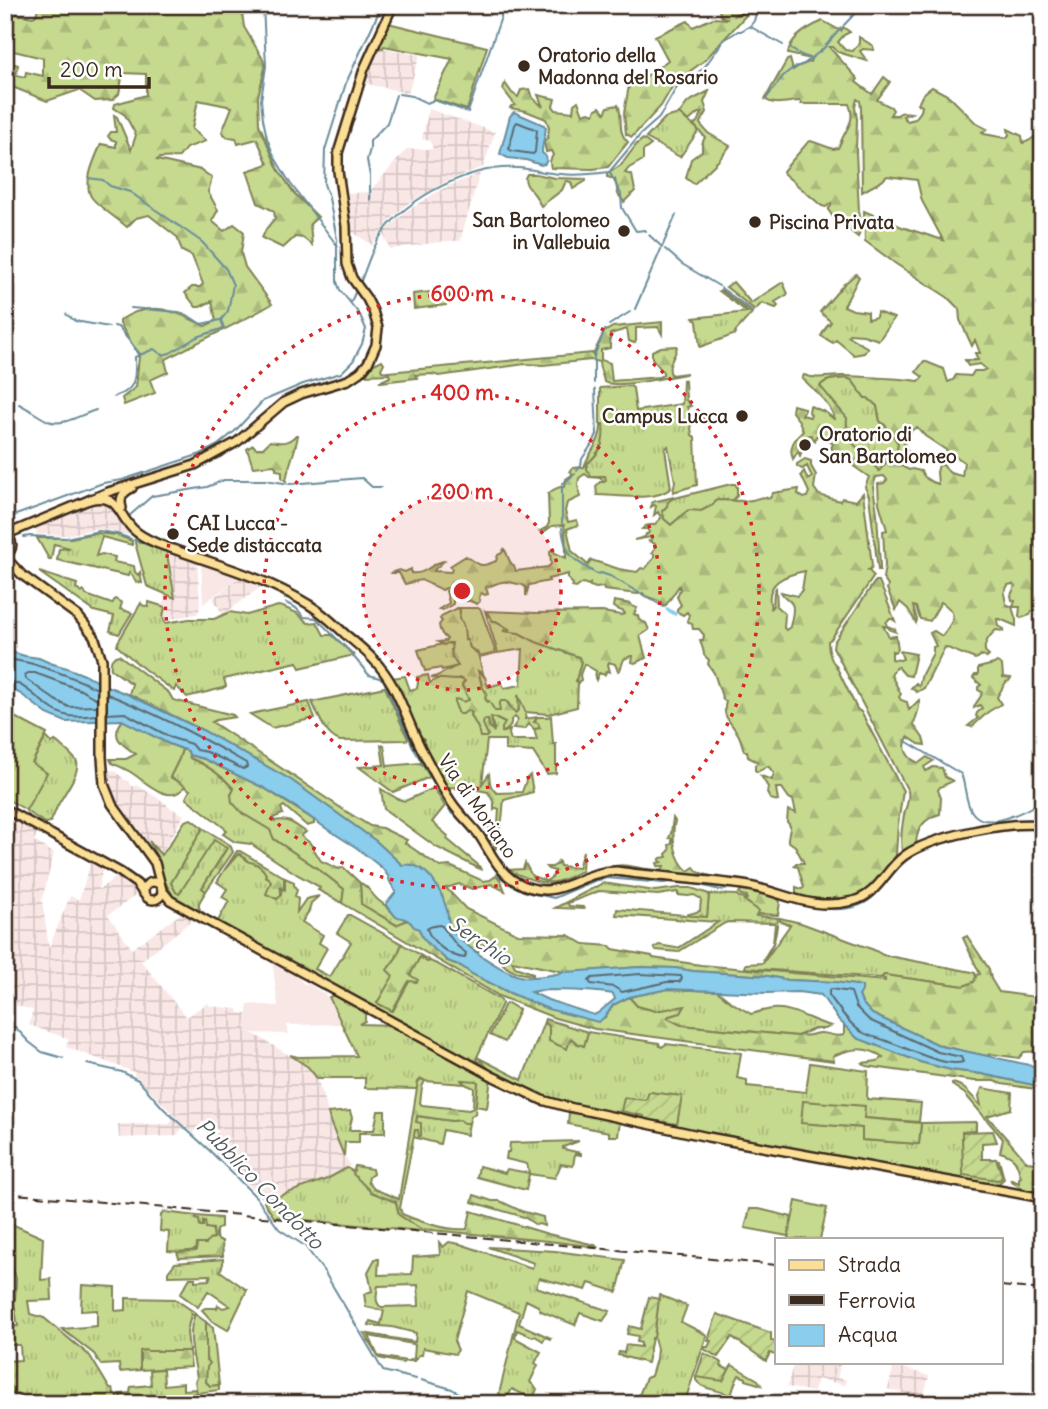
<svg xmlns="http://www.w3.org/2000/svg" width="1048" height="1409" font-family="Delius,sans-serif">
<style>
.built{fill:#f9e7e6}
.industrial{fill:url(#industrial-grid)}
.grass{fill:url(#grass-tufts);stroke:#808256;stroke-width:2;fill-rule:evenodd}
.forest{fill:url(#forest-firs);stroke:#808256;stroke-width:2;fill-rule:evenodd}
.garden{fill:url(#garden-furrows);stroke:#808256;stroke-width:2}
.pitch{fill:#c5d98f;stroke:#808256;stroke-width:2}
.water{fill:#8bcded;stroke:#6b8c9a;stroke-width:2;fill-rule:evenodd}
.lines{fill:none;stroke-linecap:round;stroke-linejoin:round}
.shore{stroke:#5b6b71;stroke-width:2}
.stream{stroke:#6b8c9a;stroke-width:2}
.canal{stroke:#8bcded;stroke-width:3.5}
.major-casing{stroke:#3b2a1e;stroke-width:12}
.major{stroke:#fbdf96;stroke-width:7}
.rail{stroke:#3b2a1e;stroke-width:2;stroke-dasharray:10 5;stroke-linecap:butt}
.ring{fill:none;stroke:#d62828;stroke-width:3.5;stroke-dasharray:3.5 7}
.poi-dot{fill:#3b2a1e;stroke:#fff;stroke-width:2.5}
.labels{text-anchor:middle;stroke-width:5;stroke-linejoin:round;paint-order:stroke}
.poi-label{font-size:19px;font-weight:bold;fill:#3b2a1e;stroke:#fff;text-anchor:start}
.street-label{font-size:19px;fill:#3b2a1e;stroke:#fff}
.water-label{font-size:21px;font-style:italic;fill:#535b5c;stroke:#fff}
.centre{fill:#d62828;stroke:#fff;stroke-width:3.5}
.ring-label{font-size:21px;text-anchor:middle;font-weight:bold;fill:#d62828;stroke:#fff;stroke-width:5;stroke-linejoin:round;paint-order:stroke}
</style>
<defs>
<pattern id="industrial-grid" width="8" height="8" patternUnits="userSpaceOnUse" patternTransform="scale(1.75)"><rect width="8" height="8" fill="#f9e7e6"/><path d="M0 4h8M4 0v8" fill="none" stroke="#d6c6c5"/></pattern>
<pattern id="grass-tufts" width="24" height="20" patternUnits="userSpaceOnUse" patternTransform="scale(1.75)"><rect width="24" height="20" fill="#c5d98f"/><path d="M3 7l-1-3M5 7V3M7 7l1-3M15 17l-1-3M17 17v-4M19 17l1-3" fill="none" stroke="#aaba7b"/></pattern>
<pattern id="forest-firs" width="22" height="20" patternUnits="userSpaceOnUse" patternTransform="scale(1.75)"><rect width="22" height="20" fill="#c5d98f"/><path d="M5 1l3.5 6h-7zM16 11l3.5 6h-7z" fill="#aaba7b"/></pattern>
<pattern id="garden-furrows" width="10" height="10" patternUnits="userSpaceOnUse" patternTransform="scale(1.75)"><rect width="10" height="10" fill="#c5d98f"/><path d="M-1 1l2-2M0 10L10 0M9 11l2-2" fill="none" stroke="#aaba7b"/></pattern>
</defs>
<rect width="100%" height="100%" fill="#fff"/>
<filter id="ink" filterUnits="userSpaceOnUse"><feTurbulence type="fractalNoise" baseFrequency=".0143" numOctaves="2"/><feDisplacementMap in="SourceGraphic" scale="14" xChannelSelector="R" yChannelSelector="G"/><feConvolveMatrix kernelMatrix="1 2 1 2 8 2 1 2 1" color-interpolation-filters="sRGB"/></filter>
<g filter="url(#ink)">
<!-- built -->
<g class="built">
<path d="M 201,564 L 206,564 L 241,576 L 203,604 Z"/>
<path d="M 272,960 L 299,975 L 300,980 L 304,984 L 309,984 L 326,995 L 341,1024 L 287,1025 L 288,1034 L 251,1033 L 245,1029 L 248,1004 L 278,1006 Z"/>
</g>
<!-- industrial -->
<g class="industrial">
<path d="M 374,47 L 420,55 L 408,93 L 363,83 Z"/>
<path d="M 429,109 L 495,132 L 483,167 L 447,181 L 407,204 L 392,218 L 372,245 L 351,231 L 345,193 L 369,192 L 407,149 L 433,149 L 430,141 L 422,139 Z"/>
<path d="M 480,173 L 460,241 L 447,241 L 390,249 L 383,233 L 407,211 L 442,189 Z"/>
<path d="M 103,500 L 119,511 L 130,531 L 131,536 L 106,530 L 93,529 L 67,535 L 37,534 L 34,522 L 81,504 Z"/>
<path d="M 166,549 L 197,560 L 200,603 L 199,611 L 196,614 L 165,620 L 163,617 L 165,607 L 162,606 L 165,594 L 174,598 Z"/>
<path d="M 241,576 L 260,584 L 259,588 L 223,615 L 213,598 Z"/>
<path d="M 107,769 L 115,771 L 125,780 L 129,781 L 131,785 L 135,787 L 135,785 L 142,788 L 167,804 L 167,806 L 184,815 L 161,855 L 150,842 L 144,839 L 116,802 L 109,784 Z"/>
<path d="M 5,812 L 38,831 L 34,841 L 54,853 L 42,900 L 49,948 L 70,896 L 79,900 L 91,861 L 103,867 L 98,890 L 119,875 L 136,887 L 138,891 L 138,894 L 108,915 L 132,949 L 183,912 L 195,918 L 141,961 L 186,1017 L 208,1003 L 210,1006 L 238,1009 L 239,1013 L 247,1014 L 245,1028 L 251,1033 L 256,1035 L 308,1067 L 316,1077 L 324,1097 L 331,1124 L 344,1156 L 351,1165 L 327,1179 L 265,1201 L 207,1144 L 219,1131 L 204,1120 L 193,1134 L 185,1125 L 176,1136 L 119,1138 L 118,1124 L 169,1124 L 176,1117 L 139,1079 L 134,1075 L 134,1072 L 66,1047 L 69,1039 L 29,1025 L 33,1010 L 6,1003 L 5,1004 Z"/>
<path d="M 794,1362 L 841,1362 L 837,1378 L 846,1380 L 846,1385 L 817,1379 L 814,1392 L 787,1387 Z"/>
<path d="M 894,1365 L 929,1376 L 923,1398 L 888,1389 Z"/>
</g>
<!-- grass -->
<g class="grass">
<path d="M 679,114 L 699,130 L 680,157 L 646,138 L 665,118 Z"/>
<path d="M 856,274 L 859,277 L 844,306 L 853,310 L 868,312 L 868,319 L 876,317 L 877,312 L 894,318 L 879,340 L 863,335 L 849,334 L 848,336 L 868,348 L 864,353 L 854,355 L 836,340 L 833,343 L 821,336 L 828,324 L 829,325 L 831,322 L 820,312 L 844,284 Z"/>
<path d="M 733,282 L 751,303 L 783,282 L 788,294 L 775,302 L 778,306 L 776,308 L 762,303 L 755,310 L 726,287 Z"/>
<path d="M 721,290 L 752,313 L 735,332 L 736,334 L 700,347 L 697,321 L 693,318 L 747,312 L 719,291 Z"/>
<path d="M 847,378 L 852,380 L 865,398 L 868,398 L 877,406 L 880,421 L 886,426 L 898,443 L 897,450 L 882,469 L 879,471 L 846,436 L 845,432 L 847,424 L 844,417 L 819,386 C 827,378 837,379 847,378 Z"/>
<path d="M 683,380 L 685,381 L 686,400 L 691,406 L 687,407 L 689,412 L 692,435 L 695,437 L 697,485 L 673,492 L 675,481 L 668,446 L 665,449 L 671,488 C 656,502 617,495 597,495 L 596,486 L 600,482 L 604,482 L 605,476 L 591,476 L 587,470 L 587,464 C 603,450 603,444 603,425 L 600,424 L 600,388 L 630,386 L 633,388 L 636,411 L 682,404 Z"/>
<path d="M 731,484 L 735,484 L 737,487 L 737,496 L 733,500 L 719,501 L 701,511 L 685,513 L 671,525 L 664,519 L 662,511 L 667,506 L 667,502 L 671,499 Z"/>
<path d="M 95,533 L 117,535 L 132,541 L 132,545 L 102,537 L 96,556 L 102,554 L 115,557 L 114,562 L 134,566 L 135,572 L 138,575 L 140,572 L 142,583 L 136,582 L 132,575 L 129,573 L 128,576 L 57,560 L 59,549 L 70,548 L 54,544 L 51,559 L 49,559 L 37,538 L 71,538 Z"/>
<path d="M 136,536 L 166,549 L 175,598 L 147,586 L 135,543 Z"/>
<path d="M 39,572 L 77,584 L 76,588 L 81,593 L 84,591 L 86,595 L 112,604 L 115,599 L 122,603 L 120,609 L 132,613 L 119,634 L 110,631 L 114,616 L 94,611 Z"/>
<path d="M 149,602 L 165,607 L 163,617 L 165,623 L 189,619 L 214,619 L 230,612 L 247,615 L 278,606 L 283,607 L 297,613 L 308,623 L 317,622 L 324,635 L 332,635 L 354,655 L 300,668 L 297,662 L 224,679 L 226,686 L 223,688 L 187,697 L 176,686 L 174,691 L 144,669 L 117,646 L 118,642 L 141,603 L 142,605 L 148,607 Z"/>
<path d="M 458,608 L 478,608 L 481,610 L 496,653 L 479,657 L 477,652 L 470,648 L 469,644 L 465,641 C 463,633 466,626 459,619 L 460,610 Z"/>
<path d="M 485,611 L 490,615 L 493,620 L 496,621 L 510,629 L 507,631 L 519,633 L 537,642 L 579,657 L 581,662 L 576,681 L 578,682 L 577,707 L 549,714 L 525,712 L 519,698 L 519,710 L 515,713 C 511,710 511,704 506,701 L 500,711 L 495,712 L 485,698 L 485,692 L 482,686 L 478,670 L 485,677 L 488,687 L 502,683 L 504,688 L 521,685 L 523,649 L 498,653 Z"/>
<path d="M 447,643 L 453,645 L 452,657 L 458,666 L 442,670 L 441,668 L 425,671 L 418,650 Z"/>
<path d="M 428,675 L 430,683 L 437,679 L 462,679 L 465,682 L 462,686 L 470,700 L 463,702 L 455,700 L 457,712 L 461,714 L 468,710 L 472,713 L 471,715 L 478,728 L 483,724 L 483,720 L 488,719 L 489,726 L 494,728 L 492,724 L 491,717 L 495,718 L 505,723 L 504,732 L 510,730 L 509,734 L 511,740 L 537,740 L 534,729 L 540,728 L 534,722 L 537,717 L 547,717 L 551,716 L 553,744 L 556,744 L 556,773 L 547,774 L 533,752 L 505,750 L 505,740 L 487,740 L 482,785 L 480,788 L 445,787 L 423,745 L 424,739 C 406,725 405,697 392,678 L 405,676 L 410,690 L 417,688 L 418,683 L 417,677 Z"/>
<path d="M 385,687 L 408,739 L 407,740 L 340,741 C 325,736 319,716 312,702 Z"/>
<path d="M 309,702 L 315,718 L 272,728 L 250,714 Z"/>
<path d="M 46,737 L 52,743 L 55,741 L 57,742 C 61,746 75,757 77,762 C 80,774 62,796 57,807 C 55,811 53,819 50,822 C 49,823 47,823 45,823 L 26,811 L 32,763 Z"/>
<path d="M 381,745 L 384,745 L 387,766 L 421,763 L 430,777 L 393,792 L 359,767 L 384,765 Z"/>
<path d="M 182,749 L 188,751 L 190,758 C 207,765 222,775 234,789 L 231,795 L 242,813 L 271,830 L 274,839 L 317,868 L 344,889 L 342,903 L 318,890 L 320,888 L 318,886 L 298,875 L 251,844 L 235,842 L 223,834 L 227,830 L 186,798 L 190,790 L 170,777 L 179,759 Z"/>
<path d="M 434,788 L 445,806 L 432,822 L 448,836 L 447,839 L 477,864 L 482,870 L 436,847 L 384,809 L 381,789 L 398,799 L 405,801 Z"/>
<path d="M 191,819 L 203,828 L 171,883 L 176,892 L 215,839 L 227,848 L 202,888 L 206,891 C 203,897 196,903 200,910 L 221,926 L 171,898 L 172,894 L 162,877 L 158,859 L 149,841 L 161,855 L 165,851 L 185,821 Z"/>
<path d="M 238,854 L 263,868 L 271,882 L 267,894 L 277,899 L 279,883 L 285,889 L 285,878 L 294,882 L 294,885 L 297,890 L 295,896 L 298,899 L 297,912 L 306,899 L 319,896 L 311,903 L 309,911 L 302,922 L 323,935 L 319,943 L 327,948 L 315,969 L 330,977 L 351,942 L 337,933 L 348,915 L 350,915 L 402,944 L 396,958 L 389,967 L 394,976 L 377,1003 L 393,1011 L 410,980 L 416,982 L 409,975 L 420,957 L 427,962 L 430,961 L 439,965 L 501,1000 L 502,1004 L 477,1057 L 477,1060 L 491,1073 L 232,931 L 218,921 L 229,901 L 222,897 L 227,889 L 217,882 L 225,869 Z"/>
<path d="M 360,883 C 369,886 371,894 378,900 C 385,905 390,909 396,917 L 403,917 L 408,920 L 397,925 L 361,904 Z"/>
<path d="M 709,894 L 737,895 L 739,897 L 747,898 L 759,911 L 756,916 L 778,918 C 776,934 775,947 763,960 L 773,943 L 775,924 L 774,923 L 729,922 L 725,923 L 678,952 L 656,950 L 654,948 L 659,945 L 676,948 L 680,947 L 718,922 L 616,915 L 617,909 L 707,917 Z"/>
<path d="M 780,918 L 801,923 L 874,950 L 883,955 L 972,972 L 975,973 L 976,977 L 974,982 L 964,986 L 885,975 L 881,978 L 745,968 L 746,964 L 763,963 L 790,925 L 780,921 Z"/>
<path d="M 668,989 L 717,991 L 731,1002 L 751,1014 C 758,1012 765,1010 773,1009 C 793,1007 812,1022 831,1026 L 825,1029 L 814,1029 L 797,1036 L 681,1025 L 667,1018 L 669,1016 L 681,1013 L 684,1007 L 655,1011 L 637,1006 L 629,997 Z"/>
<path d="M 338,994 L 362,1007 L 365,1013 L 365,1021 L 359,1024 L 395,1025 L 491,1078 L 487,1108 L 475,1106 L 478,1083 L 462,1081 L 465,1084 L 425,1081 L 422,1079 L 418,1082 L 417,1089 L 365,1088 L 365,1078 L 317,1078 L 308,1067 L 290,1055 L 298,1057 L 357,1056 L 329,997 Z"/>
<path d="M 508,1003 L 519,1010 L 505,1042 L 490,1035 L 505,1004 Z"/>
<path d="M 544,1022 L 549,1026 L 566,1048 L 570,1038 L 584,1046 L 588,1032 L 659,1043 L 660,1046 L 662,1047 L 666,1044 L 741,1053 L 737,1078 L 747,1080 L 747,1086 L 806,1092 L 810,1063 L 868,1071 L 867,1099 L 921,1103 L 919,1122 L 864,1118 L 864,1106 L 862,1140 L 919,1144 L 921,1123 L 976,1122 L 976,1131 L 962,1132 L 964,1175 L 1002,1175 L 996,1159 L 999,1160 L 1004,1179 L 999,1183 L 977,1184 L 622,1118 L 636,1118 L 677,1124 L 681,1096 L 649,1092 L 647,1100 L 621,1111 L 640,1115 L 620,1115 L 553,1101 L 493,1073 L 480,1060 L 479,1058 L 522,1080 Z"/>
<path d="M 952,1083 C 965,1085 972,1097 981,1106 L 979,1096 L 982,1088 L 1012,1093 L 1011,1109 L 987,1116 L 1027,1162 L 1043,1164 L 1043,1194 C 1031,1191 1018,1189 1010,1179 L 1019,1183 L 1019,1178 L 1021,1177 C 1016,1162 1017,1157 1000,1152 L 1003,1139 L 965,1094 L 952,1085 Z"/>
<path d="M 566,1110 L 620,1121 L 618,1136 L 609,1136 L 609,1132 L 568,1124 L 569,1112 Z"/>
<path d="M 350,1111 L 352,1118 L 349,1130 L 374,1130 L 378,1111 L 385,1111 L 385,1133 L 359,1133 L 359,1142 L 345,1142 L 344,1156 L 331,1124 L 328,1113 Z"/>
<path d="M 417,1116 L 452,1121 L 460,1120 L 464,1123 L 469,1123 L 467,1135 L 443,1130 L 440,1144 L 413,1137 L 415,1130 L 418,1130 L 421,1136 L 416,1122 Z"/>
<path d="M 579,1141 L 563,1147 L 563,1149 L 581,1153 L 581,1155 L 575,1154 L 573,1166 L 561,1164 L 555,1178 L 529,1174 L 526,1190 L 477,1177 L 479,1166 L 505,1173 L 507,1169 L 529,1173 L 527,1164 L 506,1159 L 507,1152 L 509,1152 L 510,1143 Z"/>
<path d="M 347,1168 L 354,1172 L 371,1192 L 396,1202 L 399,1215 L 421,1229 L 421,1231 L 274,1217 L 264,1202 L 265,1201 L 327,1179 Z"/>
<path d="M 750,1209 L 759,1209 L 792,1217 L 788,1236 L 745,1228 Z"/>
<path d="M 164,1212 L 196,1216 L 196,1219 C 207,1222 213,1225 214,1238 C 197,1252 189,1253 168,1251 L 169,1232 L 160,1231 L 161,1215 Z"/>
<path d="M 5,1225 L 14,1225 L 43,1238 L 41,1280 L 51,1279 L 52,1300 L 28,1301 L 30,1314 L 44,1318 L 90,1356 L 110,1389 L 112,1389 L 121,1404 L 19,1404 L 20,1394 L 11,1394 L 9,1404 L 5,1404 L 5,1361 L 21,1360 L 20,1345 L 5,1345 L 5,1327 L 18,1326 L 13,1299 L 15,1299 L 16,1279 L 14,1272 L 11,1271 L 5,1273 Z"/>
<path d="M 439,1242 L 443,1247 L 449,1242 L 460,1244 L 532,1268 L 534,1263 L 488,1247 L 555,1251 L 625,1260 L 617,1292 L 589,1283 L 586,1290 L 539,1278 L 536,1287 L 610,1311 L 603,1321 L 580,1313 L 575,1325 L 541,1311 L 538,1306 L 526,1300 L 519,1324 L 551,1338 L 550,1339 L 546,1337 L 543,1341 L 535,1336 L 533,1337 L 517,1330 L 515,1338 L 541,1352 L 535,1363 L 538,1365 L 530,1382 L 537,1389 L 533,1399 L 512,1389 L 507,1398 L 499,1394 L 519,1312 L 468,1291 L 454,1341 L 458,1350 L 455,1354 L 423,1348 L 422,1355 L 419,1355 L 414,1361 L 409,1361 L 414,1358 L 415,1345 L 413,1344 L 369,1336 L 378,1356 L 406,1361 L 402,1363 L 379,1358 L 364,1333 L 415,1342 L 416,1333 L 392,1327 L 369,1325 L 370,1321 L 381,1324 L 384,1311 L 366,1307 L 364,1294 L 372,1291 L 368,1272 L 375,1259 L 379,1259 L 378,1275 L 412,1274 L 413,1257 L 440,1255 ZM 418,1285 L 419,1306 L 381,1307 C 374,1302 377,1293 378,1286 Z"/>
<path d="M 223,1259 L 223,1264 L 220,1271 L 247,1290 L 228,1330 L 212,1321 L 202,1310 L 205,1308 L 217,1308 L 218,1305 L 223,1308 L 230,1306 L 208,1291 L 198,1307 L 180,1294 L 190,1278 L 195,1278 L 195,1281 L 209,1280 L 211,1275 L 168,1276 L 168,1272 L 175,1263 Z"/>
<path d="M 82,1285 L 115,1287 L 115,1311 L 126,1310 L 126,1298 L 175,1299 L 194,1312 L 195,1314 L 194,1316 L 191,1314 L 187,1332 L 189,1351 L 140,1351 L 140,1370 L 120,1372 L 119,1364 L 101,1365 L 94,1354 L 62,1329 L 97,1326 L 97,1310 L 81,1311 Z"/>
<path d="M 659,1295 L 687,1306 L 681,1322 L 707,1335 L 684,1404 L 674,1401 L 673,1404 L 639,1404 L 637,1400 L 646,1378 L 651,1376 L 656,1359 L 657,1349 L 654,1338 Z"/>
<path d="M 206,1322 L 213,1328 L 219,1385 L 210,1386 L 206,1382 Z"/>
<path d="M 732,1365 L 758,1380 L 761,1385 L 746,1380 L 746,1378 L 739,1375 L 735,1383 L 731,1396 C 721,1389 703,1391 696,1380 L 696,1377 L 724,1377 Z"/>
<path d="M 163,1369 L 164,1385 L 183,1383 L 183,1390 L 196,1389 L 197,1393 L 194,1394 L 194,1397 L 156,1400 L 156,1404 L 125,1404 L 119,1394 L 130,1393 L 131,1387 L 151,1385 L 150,1370 Z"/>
</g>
<!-- forest -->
<g class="forest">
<path d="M 39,5 L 241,5 L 244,27 L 263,59 L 265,68 L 258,97 L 259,124 L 278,169 L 294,193 L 318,217 L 310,224 L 312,245 L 303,238 L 295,237 L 283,248 L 262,238 L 266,229 L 275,218 L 274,211 L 258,203 L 247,171 L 268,164 L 257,139 L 238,144 L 236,138 L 227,137 L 222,132 L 232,107 L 198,100 L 192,129 L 206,141 L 186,148 L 179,157 L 160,158 L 157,160 L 201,170 L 212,178 L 208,192 L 218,210 L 212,221 L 224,231 L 234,224 L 244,232 L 241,253 L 245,267 L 272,304 C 237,325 200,340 165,360 L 168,372 L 150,380 L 155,393 L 124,405 L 122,398 L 136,387 L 139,356 L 120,324 L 120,320 C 153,299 174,311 205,326 L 216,321 L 212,301 L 200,307 L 196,307 L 185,293 L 192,287 L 200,287 L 203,284 L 192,256 L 182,251 L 177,237 L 149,215 L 136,218 L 127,227 C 117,218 100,208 92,198 C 82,184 95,158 101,144 L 116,147 L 116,141 L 110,139 L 108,136 L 111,132 L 116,132 L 114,115 L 117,117 L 131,150 L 136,135 L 125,115 L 114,108 L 115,104 L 146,95 L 146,74 L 123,73 L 119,94 L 112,100 L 95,101 L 79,90 L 47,101 L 5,84 L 5,61 L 18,65 L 16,75 L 25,77 L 26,72 L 43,76 L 43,58 L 5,49 L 5,12 L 33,17 L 36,15 Z"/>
<path d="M 717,5 L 753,5 L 733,16 L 750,11 L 704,61 L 675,82 L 661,106 L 632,137 L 626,134 L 624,113 L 630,80 C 645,81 656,69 668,60 L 655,36 L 688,21 L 693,27 L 713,18 L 728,19 L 721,16 Z"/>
<path d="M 823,21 L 841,31 L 843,27 L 850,32 L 844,35 L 838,42 L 845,50 L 853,51 L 859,43 L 859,37 L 873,46 L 874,50 L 863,49 L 860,51 L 867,61 L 838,52 L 833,47 L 829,47 L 858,79 L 856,82 L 872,94 L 884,77 L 890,82 L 877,100 L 891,107 L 893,110 L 890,115 L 897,115 C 902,111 905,112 911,113 L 903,116 L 907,121 L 915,119 L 921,111 L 922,106 L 918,104 L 923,94 L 932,87 L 949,96 L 977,124 L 987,129 L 982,132 L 984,134 L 1006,138 L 1009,135 L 1008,129 L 1022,136 L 1023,143 C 1032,141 1035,134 1043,133 L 1043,611 L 1032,611 L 1030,615 L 1021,618 L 1019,616 L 1020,607 L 1013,607 L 1015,601 L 1012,600 L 1011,595 L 1015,586 L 1012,584 L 1008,585 L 1004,593 L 1006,604 L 1012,607 L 1016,620 L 1016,626 L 1000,619 L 997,619 L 998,626 L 1004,629 L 1004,631 L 996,630 C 989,636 979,649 989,656 L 987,658 L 981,655 L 978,658 L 975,659 L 945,647 L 924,688 L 917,692 L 911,688 L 916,683 L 919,686 L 922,674 L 933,653 L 933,647 L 936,646 L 930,633 L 934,631 L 942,636 C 953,621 960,614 941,602 L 930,621 L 920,619 L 916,607 L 913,606 L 917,620 L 916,623 L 908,609 L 900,602 L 896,610 L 887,589 L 888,586 L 883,578 L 885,566 L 883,531 L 887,530 L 879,503 L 878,484 L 884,483 L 887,480 L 884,476 L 876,477 L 873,487 L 877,513 L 880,566 L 880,570 L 878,570 L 869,496 L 865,487 L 869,477 L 842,458 L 831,448 L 833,444 L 823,436 L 816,436 L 815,441 L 811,435 L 807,436 L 798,442 L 802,450 L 800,456 L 798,451 L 793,459 C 788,446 795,439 803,431 L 799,421 L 792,412 L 793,405 L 804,408 L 805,410 L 802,415 L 810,417 L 811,415 L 809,412 L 810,406 L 825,412 L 834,419 C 833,406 811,387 802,378 L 804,375 C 815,380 829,376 842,376 C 867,377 894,378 919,381 L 923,377 L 916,372 L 924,361 L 944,369 L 948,382 L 953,380 L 956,375 L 971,376 L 974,371 L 982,371 L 986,369 L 980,364 L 968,366 L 965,360 L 978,360 L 975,353 L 980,353 L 975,340 L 972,346 L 960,320 L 959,309 L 947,297 L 896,264 L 865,241 L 864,211 L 902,227 L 943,240 L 922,201 L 917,180 L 887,176 L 882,181 L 862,192 L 861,108 L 860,101 L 857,99 L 855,107 L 857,119 L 856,152 L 860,231 L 858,237 L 833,217 L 829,211 L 829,208 L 831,206 L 831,203 L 826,207 L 822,206 L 784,174 L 783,171 L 808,142 L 811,141 L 833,149 L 838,148 C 840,145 841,141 843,137 C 849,125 855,119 849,104 L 801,104 L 801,101 C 789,101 774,107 765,99 L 787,60 L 790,59 L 793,70 L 799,66 L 810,62 L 811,59 L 788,54 C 789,38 809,27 823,21 ZM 847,378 L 852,380 L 865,398 L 868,398 L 877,406 L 880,421 L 886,426 L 898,443 L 897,450 L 879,471 L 846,436 L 847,418 L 820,386 C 826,378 837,379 847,378 ZM 917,427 L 925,436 L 964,462 L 962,476 L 950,473 L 943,465 L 939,465 L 937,472 L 938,484 C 930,482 924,479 921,471 L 912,469 L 909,470 L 901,466 L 905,455 L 910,455 L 907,450 L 904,443 L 912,430 Z"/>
<path d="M 388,23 L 487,47 L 467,110 L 433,99 L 452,59 L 384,46 L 383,48 L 377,47 Z"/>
<path d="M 505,83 L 512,93 L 518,97 L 521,90 L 530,89 L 533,98 L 543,107 L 538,95 L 555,99 L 553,106 L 556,110 L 573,112 L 574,104 L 578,101 L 583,114 L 589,112 L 594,114 L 596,109 L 600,107 L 605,113 L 608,107 L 618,105 C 624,118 616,131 628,142 L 608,167 L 593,169 L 551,168 C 549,162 550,160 553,155 L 551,151 L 546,152 L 544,142 L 548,137 L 549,127 L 546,119 L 526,111 L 510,108 L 511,106 L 515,105 L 503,89 Z"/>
<path d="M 709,91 L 704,102 L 707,112 L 700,124 L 708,133 L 730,146 L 718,161 L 694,184 L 686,178 L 691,159 L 702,151 L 702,144 L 705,137 L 694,125 L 699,120 L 702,113 L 698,113 L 689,121 L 679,114 L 688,102 Z"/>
<path d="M 643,139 L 651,145 L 643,151 L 643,160 L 629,168 L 625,173 L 632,175 L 635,191 L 624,202 L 618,194 L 615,179 L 607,177 L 607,174 L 621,165 L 637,144 Z"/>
<path d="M 527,174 L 536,174 L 555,178 L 586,179 L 586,181 L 573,189 L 571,182 L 566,181 L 562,190 L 541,206 C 539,203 537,197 534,194 C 529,187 526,187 525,178 Z"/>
<path d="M 449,290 L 450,298 L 446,305 L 414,309 L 413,294 Z"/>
<path d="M 662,322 L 662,334 L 658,327 L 636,328 L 636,341 L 634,343 L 629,341 L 627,329 L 610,334 L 610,348 L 601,350 L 601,360 L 610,363 L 612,381 L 659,377 L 663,375 L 663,372 L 652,358 L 652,351 L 661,347 L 677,346 C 676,358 666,362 671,375 L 687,373 L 685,374 C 667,377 619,389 604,382 C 603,374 599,370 599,362 L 591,360 L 543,365 L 525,364 L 439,376 L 432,374 L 415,375 L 417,378 L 381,382 L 379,382 L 390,377 L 389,374 L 366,375 L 372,365 L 382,360 L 384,363 L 381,369 L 382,371 L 388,372 L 592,353 L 593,355 L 604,332 L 613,327 Z"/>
<path d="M 601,424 L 603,424 C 605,443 601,451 587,464 L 587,469 L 591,476 L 605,476 L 606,480 L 604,482 L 601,478 L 589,477 L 585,474 L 579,478 L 578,484 L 580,497 L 567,503 L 565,511 L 568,522 L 577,520 L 578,525 L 567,529 L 572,551 L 588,565 L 591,560 L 619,569 L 637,572 L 641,568 L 645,569 L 654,558 L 654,554 L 652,553 L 655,548 L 655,544 L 649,541 L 652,539 L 651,537 L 634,540 L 645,537 L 646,534 L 648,534 L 649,532 L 647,529 L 642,529 C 646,524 649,525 654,525 L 661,518 L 658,512 L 654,515 L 656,506 L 654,505 L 651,507 L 652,502 L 674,497 L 668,502 L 667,506 L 662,511 L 664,519 L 671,525 L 687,511 L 690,510 L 701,511 L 713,505 L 716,500 C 727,500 744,502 752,500 C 760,498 762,496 770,498 L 773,493 L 799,489 L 798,494 L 804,498 L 807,497 L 809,492 L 801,475 L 804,471 L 808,480 L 812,477 L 807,466 L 802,469 L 797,466 L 797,464 L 805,459 L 811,461 L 811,466 L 816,475 L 814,488 L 819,495 L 840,501 L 842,498 L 856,501 L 863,493 L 872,565 L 871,569 L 868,570 L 874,576 L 831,639 L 828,641 C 828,648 830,660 835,664 L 857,709 L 861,712 L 903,791 L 898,824 L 896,855 L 892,863 L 874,885 L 852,898 L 831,901 L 811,901 L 801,896 L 796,899 L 796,887 L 802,889 L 804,887 L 798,867 L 794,866 L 796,863 L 804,863 L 795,846 L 788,841 C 787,833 794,827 787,822 L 788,810 L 796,813 L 793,800 L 789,798 L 782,788 L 776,788 L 778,801 L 770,799 L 767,793 L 768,787 L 761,776 L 772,780 L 774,773 L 768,766 L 757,772 L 755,770 L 755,765 L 758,762 L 748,757 L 747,751 L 744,751 C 742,745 741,739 738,734 C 729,719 722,718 726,701 L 723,700 L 714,673 L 708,664 L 709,660 L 704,655 C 704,649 701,645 700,640 L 703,640 L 704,635 L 699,629 L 693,629 L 692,624 L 687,621 L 689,615 L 687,612 L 683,615 L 677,612 L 677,609 L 681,605 L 677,597 L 680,589 L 679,586 L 666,605 L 663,605 L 662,602 L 645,596 L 643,593 L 638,594 L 604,590 L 603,587 L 596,588 L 590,586 L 590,584 L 589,585 L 583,583 L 576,588 L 572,587 L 573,584 L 568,579 L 568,574 L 548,579 L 549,581 L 529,585 L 526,596 L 526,588 L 523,585 C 516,584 509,581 502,582 C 496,583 492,586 486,587 L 488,594 L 485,595 L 481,593 L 479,597 L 480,601 L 477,604 L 470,601 L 466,601 L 460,595 L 453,599 L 453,604 L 443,610 L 439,609 L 449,603 L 446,591 L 449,590 L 446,588 L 442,590 C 436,586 428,584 421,580 L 405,584 L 399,573 L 390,573 L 399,570 L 405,572 L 411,569 L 411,573 C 427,575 430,563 444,561 L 435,569 L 434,571 L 451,572 L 452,569 L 450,566 L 466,556 C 479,564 478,569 496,561 L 498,555 L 502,553 L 504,549 C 509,555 507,561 514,566 L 516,571 L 548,567 L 551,564 L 550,551 L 553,549 L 555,553 L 566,558 C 566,547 566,537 564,525 L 552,526 L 544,532 L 540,531 L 547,527 L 549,523 L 548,494 C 552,490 559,486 565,487 L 566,479 L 573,474 L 570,471 L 573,468 L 584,467 C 589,452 602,441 601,424 ZM 805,571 L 802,590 L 797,596 L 781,592 C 783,597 789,599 792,604 C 795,610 791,621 790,627 L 786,630 L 784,628 L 785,614 L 777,607 L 776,588 C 771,594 776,602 771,608 C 764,582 785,575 805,571 Z"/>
<path d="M 296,435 L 298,435 C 296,451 288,465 286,481 L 282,478 L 282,471 L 276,470 L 276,467 L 274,465 L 253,467 L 247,449 L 253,445 L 256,448 L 263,448 L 270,441 C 281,443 288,444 296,435 Z"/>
<path d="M 876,581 L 879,581 L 895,621 L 892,619 L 889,619 L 886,623 L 887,626 L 895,629 L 896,632 L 890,630 L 888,627 L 883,626 L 889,637 L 896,636 L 898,649 L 894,652 L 892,651 L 892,659 L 900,660 L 903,659 L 900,651 L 916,654 L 911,676 L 905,675 L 898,667 L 895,668 L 891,675 L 901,694 L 899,697 L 901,700 L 907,702 L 909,710 L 919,700 C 921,708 915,717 914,725 L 923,738 L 925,745 L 919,744 L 908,737 C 901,749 908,759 919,763 L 927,757 L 933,761 L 924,767 L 926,771 L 933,767 L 942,768 L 945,777 L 953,781 L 940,787 L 938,790 L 941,798 L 940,814 C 925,818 917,828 916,843 L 902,852 C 900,841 902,826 904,815 C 906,806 910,800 908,791 L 833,647 L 834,642 L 874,583 Z"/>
<path d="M 614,601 L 631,604 L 632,606 L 637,608 L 634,614 L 638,616 L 639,620 L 646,623 L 649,630 L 640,636 L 646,658 L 635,663 L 632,662 L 633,656 L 631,656 L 624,659 L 620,670 L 618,671 L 615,664 L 609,662 L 608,664 L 610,672 L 606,671 L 605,675 L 599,673 L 596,680 L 595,678 L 596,671 L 584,664 L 580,675 L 581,680 L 578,682 L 576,681 L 581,662 L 579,657 L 536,642 L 519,633 L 503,631 L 509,629 L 496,621 L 493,621 L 486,611 L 536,613 L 602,612 L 621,615 L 625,614 L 624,612 L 613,607 Z"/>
<path d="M 458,608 L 460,610 L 459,619 C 466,625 464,633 465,640 L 467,640 L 470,648 L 478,654 L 484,677 L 482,673 L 478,671 L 482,686 L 487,694 L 485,698 L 487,702 L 489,701 L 495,711 L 500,711 L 499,705 L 501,701 L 506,701 L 515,713 L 519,710 L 518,695 L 526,713 L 525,719 L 537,717 L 534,722 L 538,723 L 540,728 L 534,729 L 529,724 L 525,729 L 513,728 L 518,720 L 515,717 L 511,720 C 512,725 508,731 502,732 L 502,728 L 505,723 L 495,718 L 491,717 L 494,732 L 489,726 L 488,719 L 484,720 L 483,724 L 488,735 L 486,737 L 480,737 L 478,728 L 471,715 L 472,713 L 468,710 L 463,714 L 459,714 L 455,704 L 455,700 L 457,699 L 463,702 L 469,700 L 462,685 L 465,681 L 459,678 L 455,680 L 431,678 C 442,675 448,669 458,666 L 452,657 L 451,650 L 452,643 L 447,643 L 444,645 L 438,642 L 445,641 L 447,639 C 442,635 440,632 439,625 L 442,621 L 440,619 L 443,615 Z"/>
<path d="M 119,655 L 169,693 L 173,700 L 233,715 L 235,717 L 216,720 L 212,722 L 344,810 L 370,826 L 382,828 L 407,840 L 405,843 L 440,867 L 450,866 L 483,881 L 490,880 L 496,876 L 500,879 L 505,891 L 491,884 L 472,889 L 459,884 L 446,888 L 466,909 L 518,934 L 568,935 L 584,944 L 610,946 L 613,949 L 652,956 L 653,958 L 701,965 L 885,981 L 885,979 L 881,978 L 884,975 L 964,986 L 974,982 L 976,977 L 976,975 L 980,974 L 963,938 L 967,936 L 989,969 L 991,979 L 999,992 L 1043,998 L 1043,1051 L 1024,1052 L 1019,1058 L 991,1054 L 986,1056 L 941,1046 L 872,1014 L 862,1003 L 859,996 L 861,986 L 835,982 L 788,980 L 768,976 L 693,971 L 675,968 L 640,967 L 562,973 L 560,971 L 512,961 L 515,967 L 533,973 L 533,975 C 523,974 513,973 505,966 C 497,958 493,946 480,944 L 478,953 L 462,942 L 450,927 L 442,895 L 402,865 L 376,841 L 291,780 L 204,731 L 129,694 L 132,684 L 111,669 C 110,662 111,657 119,655 Z"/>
<path d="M 997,662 L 1002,665 L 1003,677 L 1011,678 L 1009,681 L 1006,682 L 997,697 L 1001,704 L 988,712 L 972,727 L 968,726 L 978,718 L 976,716 L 977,713 L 982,708 L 980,705 L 974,708 C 975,702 982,698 982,692 L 978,690 L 978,687 L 981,685 L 973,678 L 975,675 L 978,675 L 978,668 L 994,664 Z"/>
<path d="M 123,720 L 169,744 L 182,749 L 179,759 L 170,777 L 185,786 C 171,807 147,783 132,773 C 126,769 118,766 112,763 L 110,759 L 126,759 L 136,754 C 122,745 109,737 123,720 Z"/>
<path d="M 189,755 L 204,759 L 264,788 L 314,820 L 314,824 L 307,826 L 284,806 L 281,808 L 283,814 L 273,818 L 274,821 C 289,818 294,824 306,832 L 301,836 L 310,843 L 321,861 L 339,869 L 343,867 L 360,883 L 361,904 L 396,925 L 408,920 L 419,929 L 421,934 L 447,961 L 461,966 L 472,974 L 510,993 L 548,1009 L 605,1017 L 613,1005 L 629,997 L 637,1006 L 655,1011 L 685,1006 L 681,1013 L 669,1016 L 667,1018 L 681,1025 L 797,1036 L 801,1035 C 809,1037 811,1034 819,1033 C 829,1032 833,1038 844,1035 L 844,1023 L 857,1038 L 920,1062 L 951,1070 L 982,1074 L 1043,1087 L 1043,1090 L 1002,1084 L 994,1081 L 974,1081 L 866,1066 L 863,1063 L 877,1061 L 883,1057 C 865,1046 852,1048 833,1056 L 834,1061 L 595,1029 L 555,1018 L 499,996 L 342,903 L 344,889 L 317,868 L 274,839 L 270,830 L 242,813 L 232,802 L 231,795 L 234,789 C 222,775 207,765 190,758 Z"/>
<path d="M 489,774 C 490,781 489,788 497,793 L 522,792 L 527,778 L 530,775 L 533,792 L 504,800 C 503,806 503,813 502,819 C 500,829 495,836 496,848 L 494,851 L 494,843 L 491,840 L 487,845 L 485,835 L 495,835 L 490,829 L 494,830 L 498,824 L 499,809 L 496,808 L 494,810 L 494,803 L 488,792 L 478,790 Z"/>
<path d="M 673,818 L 675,821 C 671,837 675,860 688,871 L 694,867 L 698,872 L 719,879 L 611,867 C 629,861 644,873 663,869 L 664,866 L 658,866 L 657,863 L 662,862 L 659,860 L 661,858 L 667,857 L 666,854 L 670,850 L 669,845 L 672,844 L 672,839 L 669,838 L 671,833 Z"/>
<path d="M 203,828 L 230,845 L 233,852 L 206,891 L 202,888 L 227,848 L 214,840 L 179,894 L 176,892 L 171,883 Z"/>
<path d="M 237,851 L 240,851 L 284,877 L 284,889 L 283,890 L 280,886 C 281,892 283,896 277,899 L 266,894 L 271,882 L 269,878 L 265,876 L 266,874 C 263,868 255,862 249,862 L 240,854 L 238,854 L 225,869 Z"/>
<path d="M 583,851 L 582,871 C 577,872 573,876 567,878 C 544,889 529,878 507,870 L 523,869 L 525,863 L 532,876 L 546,881 L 552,877 L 555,871 L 548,869 L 546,867 L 552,867 L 557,864 L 558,861 L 559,862 L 560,866 L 578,868 Z"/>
<path d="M 603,883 L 655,891 L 679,888 L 691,888 L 709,894 L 707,917 L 686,915 L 700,911 L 701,899 L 694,895 L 688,896 L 678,895 L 678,892 L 658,895 L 599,891 L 568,903 L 569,906 L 583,907 L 584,909 L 555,908 Z"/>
<path d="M 744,887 L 759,890 L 778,899 L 780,902 L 778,915 L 758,914 L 759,911 L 744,900 L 747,899 L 747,896 L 741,895 L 739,893 Z"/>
<path d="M 402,944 L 430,961 L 427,962 L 420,957 L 410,975 L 418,980 L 417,982 L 409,981 L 392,1011 L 377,1003 L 393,976 L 387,970 L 396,958 Z"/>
<path d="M 545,1019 L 588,1032 L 584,1046 L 578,1044 L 571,1038 L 567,1049 L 549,1041 L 549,1026 L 544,1022 Z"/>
<path d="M 421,1079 L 425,1081 L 422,1087 L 420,1103 L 422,1105 L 469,1110 L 473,1108 L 474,1088 L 465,1084 L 462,1080 L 476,1081 L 478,1082 L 475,1114 L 471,1116 L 469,1123 L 464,1123 L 460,1120 L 452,1121 L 417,1116 L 416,1122 L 421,1123 L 421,1136 L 419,1137 L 418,1130 L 415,1130 L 400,1208 L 402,1214 C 421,1222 447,1231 467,1229 L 471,1211 L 548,1234 L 595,1245 L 597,1247 L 548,1241 L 421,1229 L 399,1215 L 396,1202 L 371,1192 L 353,1174 L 355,1166 L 372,1169 L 373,1174 L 369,1177 L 368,1182 L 374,1189 L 399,1199 L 418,1082 Z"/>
<path d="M 803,1101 L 865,1106 L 864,1118 L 921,1123 L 919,1144 L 862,1140 L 862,1128 L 801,1123 Z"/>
<path d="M 474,1195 L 492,1201 L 500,1201 L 521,1211 L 543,1217 L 544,1226 L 539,1224 L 536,1225 L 524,1217 L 472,1202 Z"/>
<path d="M 196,1216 L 221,1218 L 221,1227 L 216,1230 L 216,1237 L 219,1241 L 222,1241 L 223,1256 L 179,1258 L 177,1252 L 196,1251 L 197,1244 L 206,1244 L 209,1240 L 214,1238 L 213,1229 L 206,1228 L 205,1221 L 203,1221 L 203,1226 L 200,1226 L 199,1220 L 196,1219 Z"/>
<path d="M 195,1314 L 206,1322 L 206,1359 L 210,1363 L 207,1367 L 206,1382 L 210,1386 L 219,1385 L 219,1390 L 197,1393 L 195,1381 L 197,1378 C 194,1357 186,1335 195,1314 Z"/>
<path d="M 144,1350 L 148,1351 L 189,1351 L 191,1367 L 140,1370 L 140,1351 Z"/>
</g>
<!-- garden -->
<g class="garden">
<path d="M 649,1092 L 682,1096 L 677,1124 L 644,1119 L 644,1116 L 621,1111 L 624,1098 L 646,1100 Z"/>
<path d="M 993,1131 L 997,1142 L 982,1143 L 982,1159 L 996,1159 L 1002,1175 L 1001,1179 L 998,1180 L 963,1175 L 962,1132 Z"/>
<path d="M 649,1297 L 659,1299 L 654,1338 L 652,1338 L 647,1363 L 618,1355 L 619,1352 L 624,1353 L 626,1345 L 641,1347 L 641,1343 L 637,1342 L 638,1336 L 627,1334 L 629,1326 L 641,1329 Z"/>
<path d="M 717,1314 L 771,1333 L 771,1341 L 777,1342 L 777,1356 L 770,1353 L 766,1361 L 732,1337 L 718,1357 L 704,1349 L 705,1347 L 708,1347 L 711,1341 L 708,1340 Z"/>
<path d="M 704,1353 L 722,1363 L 721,1366 L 729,1370 L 723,1381 L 696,1377 Z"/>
</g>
<!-- pitch -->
<g class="pitch">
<path d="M 5,712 L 47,734 L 32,763 L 47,773 L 26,810 L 5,798 Z"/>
<path d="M 796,1201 L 827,1208 L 820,1239 L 788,1239 Z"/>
</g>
<!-- water -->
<g class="water">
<path d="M 514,112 L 544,125 L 546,128 L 542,149 L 542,153 C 547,156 548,159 545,164 L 541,165 L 526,160 L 508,158 L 500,154 L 510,116 Z"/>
<path d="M 5,650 L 25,656 L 39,658 L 50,663 L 67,668 L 87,676 L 104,685 L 127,694 L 204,731 L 291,780 L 376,841 L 402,865 C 427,861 441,890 447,910 C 448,915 448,921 450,926 C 457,943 507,975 524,977 C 537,978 549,975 562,973 L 563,970 L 566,972 L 640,967 L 675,968 L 693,971 L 768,976 L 788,980 L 835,982 L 862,986 L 862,991 L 859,996 L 862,1003 L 872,1014 L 941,1046 L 1043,1068 L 1043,1087 L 982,1074 L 951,1070 L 920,1062 L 857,1038 L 838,1019 L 821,995 L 798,992 L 767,993 L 668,989 L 629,997 L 613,1005 L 605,1017 L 598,1022 L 548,1009 L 510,993 L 472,974 L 461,966 L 448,961 L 429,945 L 422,937 L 419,929 L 414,927 C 410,920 404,917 396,917 L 386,904 L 396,892 L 390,882 L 388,876 L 382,868 L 357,848 L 327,829 L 297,808 L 264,788 L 204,759 L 189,755 L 188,751 L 169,744 L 122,720 L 66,722 L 47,714 L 21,694 L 5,686 ZM 543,990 C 566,990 590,990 613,994 L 615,999 L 598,1013 L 594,1015 L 548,1000 L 531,992 Z"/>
</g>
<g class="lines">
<!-- shore -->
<g class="shore">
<path d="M 517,122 L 537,130 L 535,152 L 533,154 L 512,151 L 509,149 L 515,125 Z"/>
<path d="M 5,658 C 16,661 29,662 39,666 C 58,672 79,679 97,689"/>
<path d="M 5,680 C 30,683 44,711 69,716 C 77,717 88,716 97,715"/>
<path d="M 107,694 C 155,713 201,737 246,763 L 247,767 L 243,769 L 207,752 L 196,750 L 191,744 L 172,738 L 125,713 L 107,714"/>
<path d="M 97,699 L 81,690 L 35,673 L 28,673 L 25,675 L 26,679 L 55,700 L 69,707 L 97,706"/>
<path d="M 439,925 L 442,926 L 457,946 L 466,953 L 465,958 C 450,957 432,943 427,929 L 429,927 Z"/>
<path d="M 640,974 L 681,976 L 682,979 L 679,982 L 667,982 L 622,992 L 614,987 L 591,984 L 589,981 L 592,978 Z"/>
<path d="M 831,989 L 851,992 L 856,1007 L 869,1020 L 938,1052 L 961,1057 L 963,1062 C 946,1068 907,1048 889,1042 C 880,1038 870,1037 862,1032 C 850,1026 837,1006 829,995 L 829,991 Z"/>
</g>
<!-- stream -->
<g class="stream">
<path d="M 263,5 L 266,66 L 261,100 L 263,119 L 267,138 L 274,156 L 290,183 L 336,244"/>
<path d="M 844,25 L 862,6"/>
<path d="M 751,27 L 783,45"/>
<path d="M 790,48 C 796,53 802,56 810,58"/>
<path d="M 399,94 L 412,96 L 427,103 L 434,100 L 468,112 L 502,14 L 510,5"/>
<path d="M 766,99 L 784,75 L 793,68 L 804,64 L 823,49 L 841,28"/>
<path d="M 610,171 L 641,134 L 659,118 L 678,85 L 703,69 L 724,40 L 738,31 L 741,31 L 750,26 L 754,21 L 758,5"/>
<path d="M 610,173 L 621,194 L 622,208 L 636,231 L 645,230 L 646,231"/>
<path d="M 88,178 L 103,180 L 110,186 L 130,192 L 202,242 L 226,269 L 233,285 L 228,311 L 221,320 L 224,328 L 197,337 L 170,353 L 162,355 L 154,349 L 135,357 C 135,369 137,385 125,392 C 121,394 117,395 114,397"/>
<path d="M 370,200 L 370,176 L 367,160 L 370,149 L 370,141 L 387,123 L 396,95"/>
<path d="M 649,235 L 661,246"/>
<path d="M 665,249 L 682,264 L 719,286"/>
<path d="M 360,283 C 367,267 371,249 382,234 C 408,197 472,164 518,168 C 532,169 546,173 561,174 C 577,176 593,174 609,172"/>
<path d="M 721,288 L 753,311"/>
<path d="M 351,302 L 357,288"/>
<path d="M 131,308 L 179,312 L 189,316 L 201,324 L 220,320"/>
<path d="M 635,309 L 676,215"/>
<path d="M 66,314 L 75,321 L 109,327"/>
<path d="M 609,325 L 630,312"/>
<path d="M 114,326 L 118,327 L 140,354"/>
<path d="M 5,365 L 12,383"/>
<path d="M 594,383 L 594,356 L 605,330"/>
<path d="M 19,404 C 29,409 38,416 48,421 C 63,427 82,414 96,410"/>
<path d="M 5,460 L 6,458"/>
<path d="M 577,471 L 581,466 L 582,459 L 594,441 L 597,434 L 595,389"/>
<path d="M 128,517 L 152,496 L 207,487 L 224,480 L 265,480 L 290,484 L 362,478 L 372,487 L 382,487"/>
<path d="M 5,519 L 103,483 L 122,480 L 201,454 L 218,445 L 235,431 L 263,401 L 303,384 L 341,373 L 353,361 L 362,344 L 366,329 L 360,315 L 340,290 L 337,282 L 337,239 L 329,198 L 324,184 L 325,150 L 346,83 L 382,5"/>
<path d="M 562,523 L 562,484 L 575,474"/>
<path d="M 562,528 C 566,557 571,558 595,573 L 598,574 L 601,573 L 610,576 L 664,607"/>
<path d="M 24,537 L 30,536 L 66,538 L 99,531 L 117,534 L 131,539"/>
<path d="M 134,540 L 165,551"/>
<path d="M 267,587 L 284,595 L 285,599"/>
<path d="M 286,603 L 296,608 L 304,617 L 316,618 L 348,650 L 369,675 L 383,679 L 414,749 L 452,814"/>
<path d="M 904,740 L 961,774 C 966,786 965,802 972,812 C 986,833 1028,810 1043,800"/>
<path d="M 1030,828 L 1043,829"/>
<path d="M 497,874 L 508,883 L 524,891 L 554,898 L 594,881 L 607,878 L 663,883 L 676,881"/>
<path d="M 692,883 L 720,890 L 737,887"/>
<path d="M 773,896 C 803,906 851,921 876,894 C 889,881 898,863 914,855 C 945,838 980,835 1014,828"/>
<path d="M 5,1026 L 15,1027 L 29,1042 L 42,1052 L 63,1058"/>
<path d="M 87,1064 L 122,1072 L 138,1080 L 164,1109 L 209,1150 L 256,1197 L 279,1229 L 305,1246 L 325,1273 L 382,1369 L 383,1371 L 416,1379"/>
<path d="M 421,1380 L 452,1389 L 478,1404"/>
</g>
<!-- canal -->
<path class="canal" d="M 667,609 L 675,614"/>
<!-- major casing -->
<g class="major-casing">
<g id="major">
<path d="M 89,500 C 119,493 117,513 133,529 C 139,535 147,539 156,543 C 207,562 261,575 308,604 C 322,612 334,624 345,634 C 357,644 370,654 380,667 C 400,691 408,724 423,752 C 432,769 441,787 452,803 C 460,815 471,824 479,835 C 489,850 499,872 515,881 C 558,906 576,871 616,871 C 658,877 701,879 743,885 C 784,891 808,912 853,901 C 878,895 885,870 904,856 C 931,836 1009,821 1043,825"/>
<path d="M 122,508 C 119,498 123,492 132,488"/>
<path d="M 5,535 L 108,492 L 195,465 L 237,442 L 284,402 L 301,394 L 348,380 L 360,372 L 368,363 L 376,345 L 378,328 L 373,311 L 367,299 L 352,278 L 347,264 L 346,226 L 338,171 L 338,153 L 364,69 L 393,5"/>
<path d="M 5,535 C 14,540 14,550 5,555"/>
<path d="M 5,557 L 22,575 L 78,616 L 94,636 L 102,660 L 102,757 L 104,784 L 112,804 L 155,863 L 161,886"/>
<path d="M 5,809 L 120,872 L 137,884 L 143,893"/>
<circle cx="153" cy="891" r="9"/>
<path d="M 162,890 L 170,900 L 202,918 L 494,1077 L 542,1100 L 564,1106 L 708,1137 L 1043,1198"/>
</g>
</g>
<!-- major -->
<use href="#major" class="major"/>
<!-- rail -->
<g class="rail">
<path d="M 5,1193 L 777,1265"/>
<path d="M 1001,1286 L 1043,1290"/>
</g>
</g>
</g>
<!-- distance rings -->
<circle cx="462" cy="591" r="99" fill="#d62828" fill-opacity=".12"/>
<g class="ring">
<circle cx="462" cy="591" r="99"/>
<circle cx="462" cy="591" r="198"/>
<circle cx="462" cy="591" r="297"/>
</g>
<!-- markers -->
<g class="poi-dot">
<circle cx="524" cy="66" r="7"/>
<circle cx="755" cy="222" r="7"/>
<circle cx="624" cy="231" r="7"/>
<circle cx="742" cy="416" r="7"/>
<circle cx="805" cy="445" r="7"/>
<circle cx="173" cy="534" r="7"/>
</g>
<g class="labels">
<!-- poi labels -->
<g class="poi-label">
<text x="538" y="62">Oratorio della<tspan x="538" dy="22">Madonna del Rosario</tspan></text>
<text x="610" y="227" text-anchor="end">San Bartolomeo<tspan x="610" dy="22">in Vallebuia</tspan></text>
<text x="769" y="229">Piscina Privata</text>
<text x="728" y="423" text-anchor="end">Campus Lucca</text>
<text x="819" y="441">Oratorio di<tspan x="819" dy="22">San Bartolomeo</tspan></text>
<text x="187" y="530">CAI Lucca -<tspan x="187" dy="22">Sede distaccata</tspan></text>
</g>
<!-- street labels -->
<g class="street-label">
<text transform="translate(478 806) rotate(55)" y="7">Via di Moriano</text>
</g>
<!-- water labels -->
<g class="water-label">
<text transform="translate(480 941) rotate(34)" y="7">Serchio</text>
<text transform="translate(260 1184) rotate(46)" y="7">Pubblico Condotto</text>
</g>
</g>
<circle cx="462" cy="591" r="10" class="centre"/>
<g class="ring-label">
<text x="462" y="301">600 m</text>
<text x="462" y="400">400 m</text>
<text x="462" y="499">200 m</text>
</g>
<!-- margin -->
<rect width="1048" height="1409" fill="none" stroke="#fff" stroke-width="28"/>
<rect x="14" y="14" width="1020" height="1381" fill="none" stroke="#3b2a1e" stroke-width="2.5" filter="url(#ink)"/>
<!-- legend -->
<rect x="775" y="1238" width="228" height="126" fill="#ffffff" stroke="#b1aaa5" stroke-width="2"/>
<rect x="789" y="1260" width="35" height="10" fill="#fbdf96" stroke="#b1aaa5" stroke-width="2"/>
<text x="838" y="1272" font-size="21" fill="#3b2a1e">Strada</text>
<rect x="789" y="1295" width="35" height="10" fill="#3b2a1e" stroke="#b1aaa5" stroke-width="2"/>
<text x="838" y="1308" font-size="21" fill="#3b2a1e">Ferrovia</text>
<rect x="789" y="1325" width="35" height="21" fill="#8bcded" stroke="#b1aaa5" stroke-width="2"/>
<text x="838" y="1342" font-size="21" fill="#3b2a1e">Acqua</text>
<!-- scale -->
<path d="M49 77v10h100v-10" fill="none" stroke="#3b2a1e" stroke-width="3.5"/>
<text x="60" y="77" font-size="21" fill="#3b2a1e" stroke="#ffffff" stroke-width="5" paint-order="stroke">200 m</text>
</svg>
